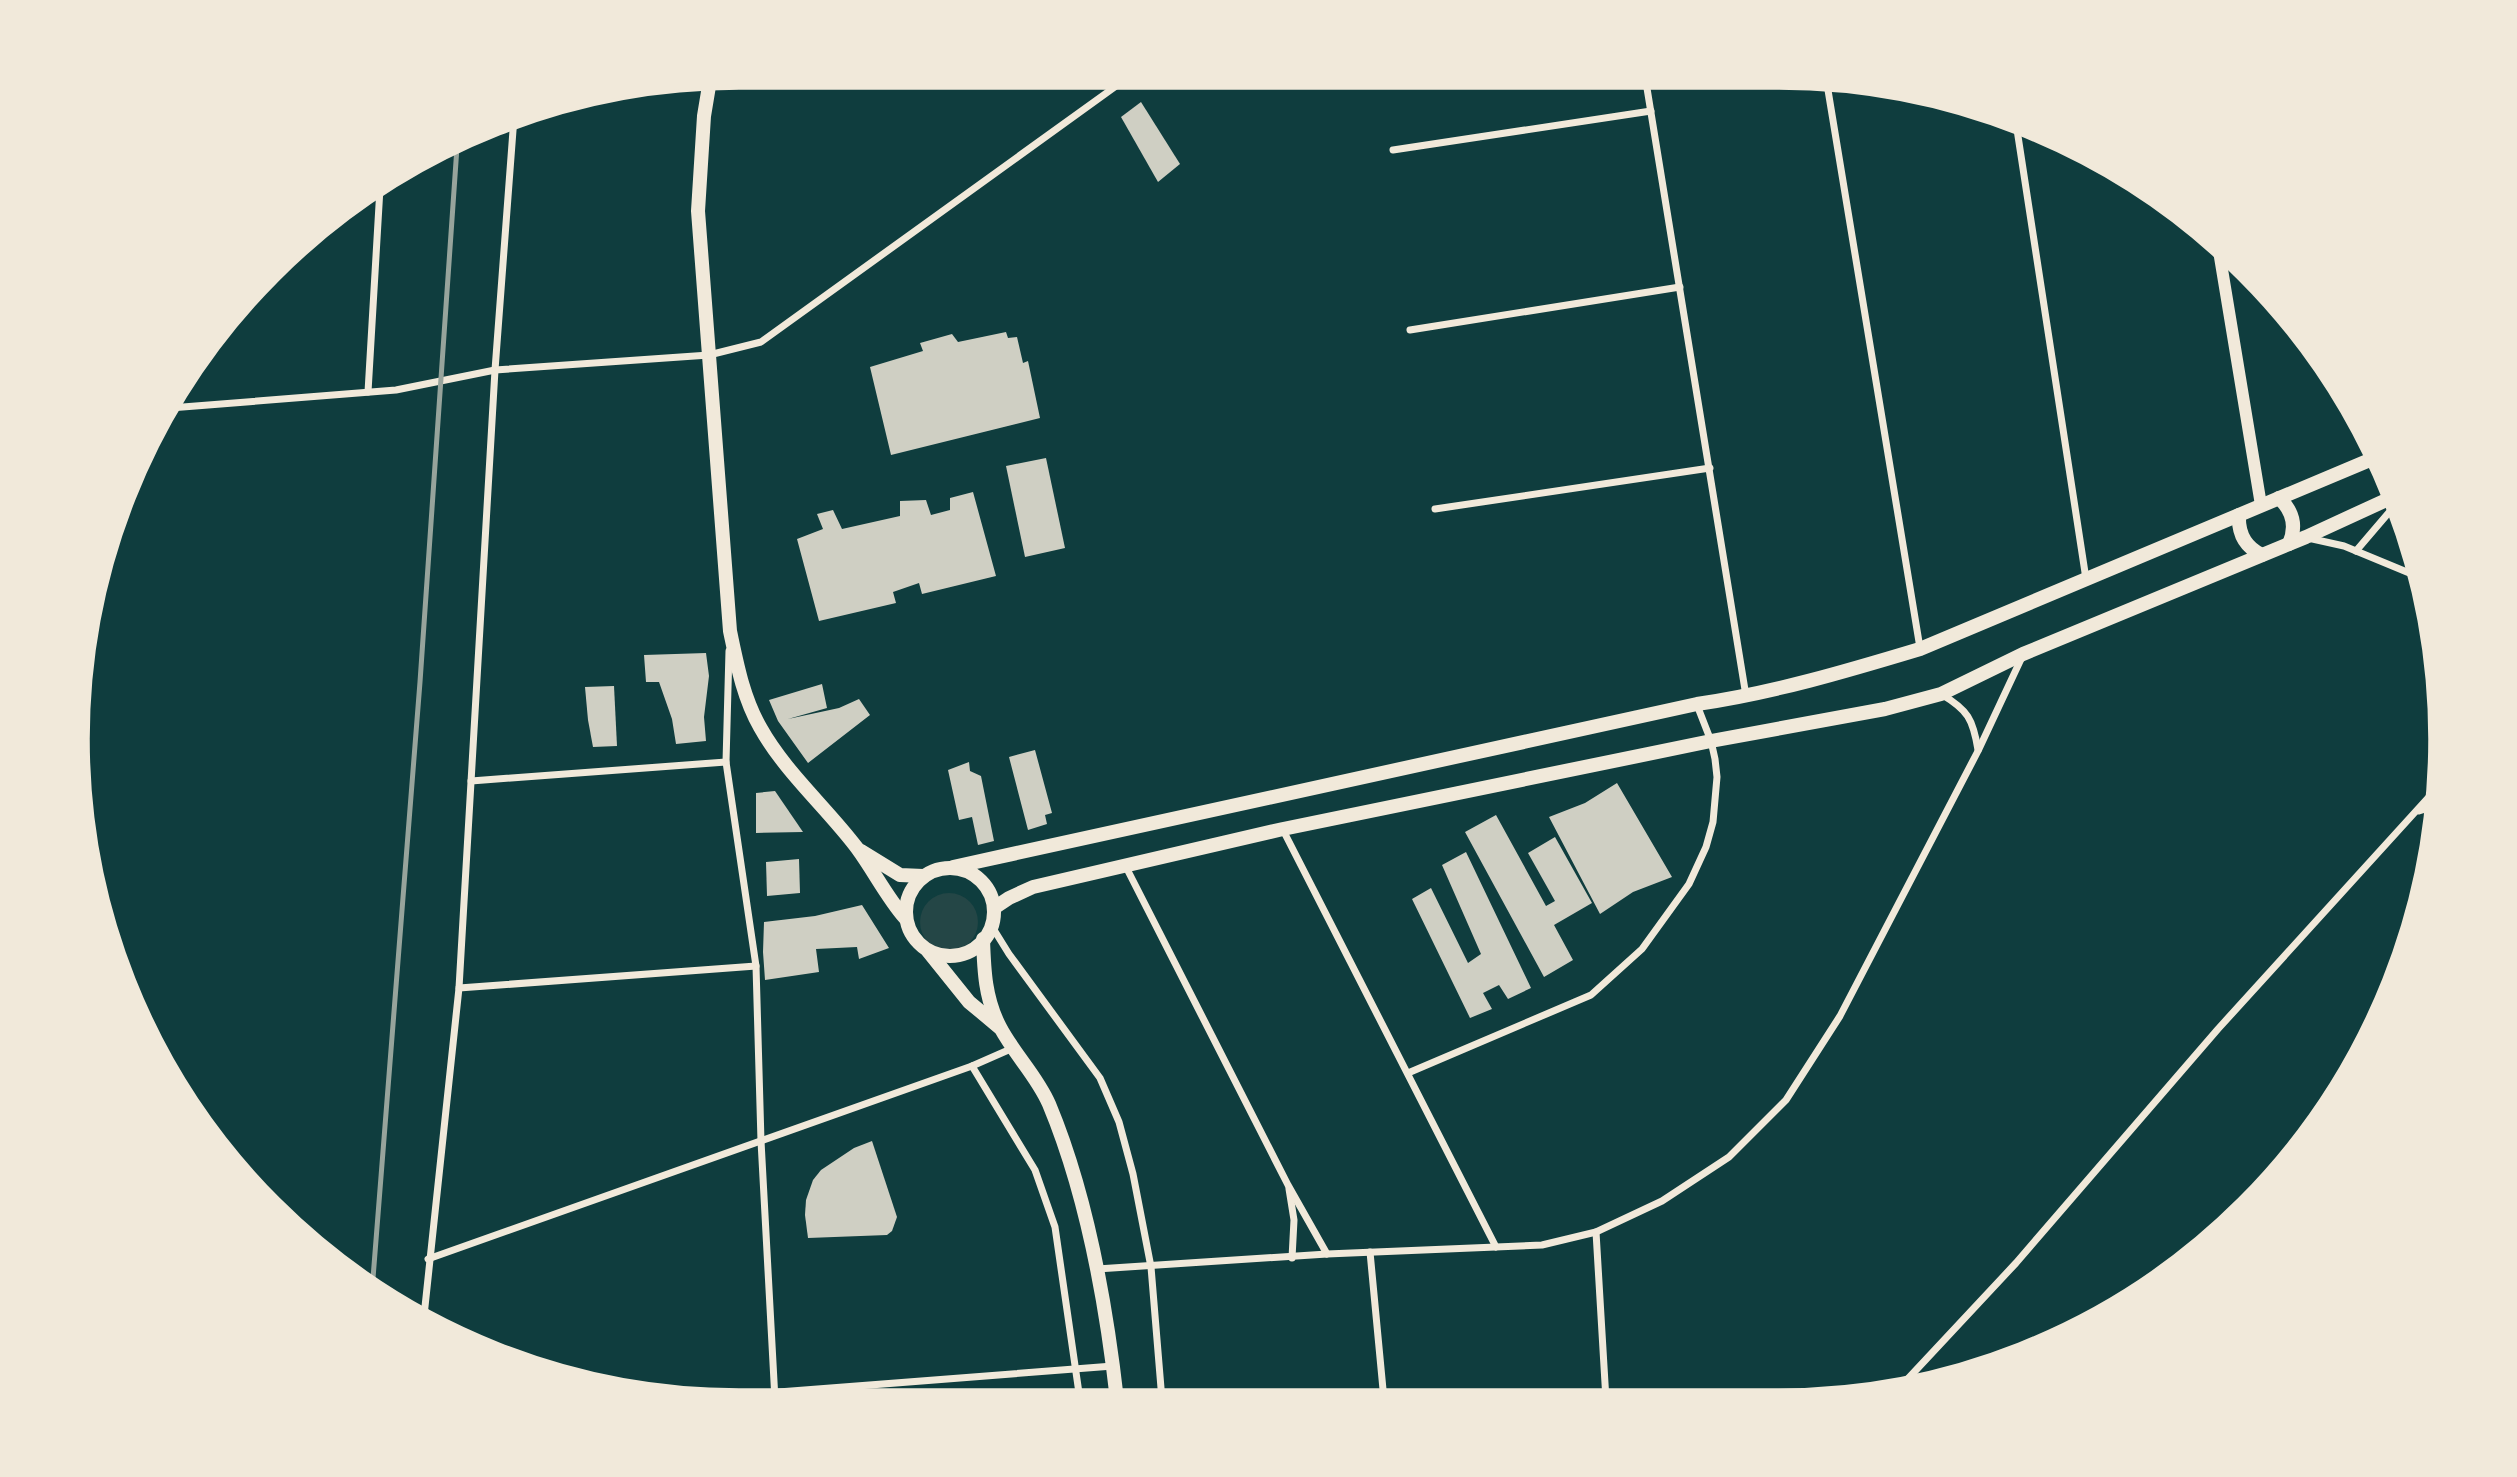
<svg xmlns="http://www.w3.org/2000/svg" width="2517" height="1477" font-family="Georgia,serif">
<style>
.green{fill:#244646}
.building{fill:#cfcfc3}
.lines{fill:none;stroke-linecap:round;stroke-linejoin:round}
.minor{stroke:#f1e9da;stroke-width:7}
.tertiary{stroke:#f1e9da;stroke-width:12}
.primary{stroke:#f1e9da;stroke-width:14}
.rail{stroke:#97a49c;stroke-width:5}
.rim{fill:none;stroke:#f1e9da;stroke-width:3.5}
</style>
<rect width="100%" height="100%" fill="#0f3d3e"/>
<!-- green -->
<circle class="green" cx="949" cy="922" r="29"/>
<!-- building -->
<g class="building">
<path d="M 1141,102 L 1180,164 L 1158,182 L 1121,117 Z"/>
<path d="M 1006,332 L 1008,338 L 1017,337 L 1023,363 L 1028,361 L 1040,418 L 891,455 L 870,367 L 923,351 L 920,343 L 952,334 L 958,342 Z"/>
<path d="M 1046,458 L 1065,548 L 1025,557 L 1006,466 Z"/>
<path d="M 973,492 L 996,576 L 922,594 L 919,583 L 893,592 L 896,603 L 819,621 L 797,539 L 823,529 L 817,514 L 833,510 L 842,529 L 900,516 L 900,501 L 926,500 L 931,515 L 950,510 L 950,498 Z"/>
<path d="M 706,653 L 709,676 L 704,717 L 706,741 L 676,744 L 672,719 L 659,682 L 646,682 L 644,655 Z"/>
<path d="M 822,684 L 827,708 L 788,719 L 839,708 L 859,699 L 870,715 L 808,763 L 778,721 L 769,700 Z"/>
<path d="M 614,686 L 617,746 L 593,747 L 588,720 L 585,687 Z"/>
<path d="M 1035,750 L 1052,813 L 1045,815 L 1047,824 L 1028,830 L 1009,757 Z"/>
<path d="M 969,762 L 970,771 L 981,776 L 994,841 L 978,845 L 972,817 L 959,820 L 948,770 Z"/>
<path d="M 1617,783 L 1672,877 L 1633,892 L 1600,914 L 1549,817 L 1585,803 Z"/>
<path d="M 775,791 L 803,832 L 756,833 L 756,793 Z"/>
<path d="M 1496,815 L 1546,906 L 1555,901 L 1528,853 L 1555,837 L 1592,903 L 1554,925 L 1573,960 L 1544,977 L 1465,832 Z"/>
<path d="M 1466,852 L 1531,988 L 1508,999 L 1499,985 L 1483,993 L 1492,1009 L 1470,1018 L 1412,899 L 1431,888 L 1468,963 L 1481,954 L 1442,865 Z"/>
<path d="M 799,859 L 800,893 L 767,896 L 766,862 Z"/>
<path d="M 862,905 L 889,948 L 859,959 L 857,947 L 816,949 L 819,972 L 765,980 L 763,952 L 764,922 L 815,916 Z"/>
<path d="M 872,1141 L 897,1217 L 892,1231 L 887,1235 L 808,1238 L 805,1215 L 806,1200 L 813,1180 L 821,1170 L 854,1148 Z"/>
</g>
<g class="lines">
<!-- minor -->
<g class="minor">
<path d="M 1645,76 L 1746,696"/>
<path d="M 1826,78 L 1920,648"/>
<path d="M 2016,123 L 2086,579"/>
<path d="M 1393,150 L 1651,111"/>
<path d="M 1410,330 L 1680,287"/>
<path d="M 368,392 L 380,188"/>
<path d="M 170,408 L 396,390 L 495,370 L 709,355 L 761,342 L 1130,76"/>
<path d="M 1435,509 L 1710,468"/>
<path d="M 2308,538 L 2344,546 L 2419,577"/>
<path d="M 2356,551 L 2397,503"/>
<path d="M 729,651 L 726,762 L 756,966 L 761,1141 L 775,1400"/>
<path d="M 1941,694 C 1968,710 1973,719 1978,750"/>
<path d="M 471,781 L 726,762"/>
<path d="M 2419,811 L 2435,806"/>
<path d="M 1283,830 L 1496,1247"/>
<path d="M 1126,867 L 1288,1185 L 1327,1254"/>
<path d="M 991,925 L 1009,954 L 1100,1078 L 1119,1122 L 1133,1174 L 1151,1267 L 1162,1400"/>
<path d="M 459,988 L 756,966"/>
<path d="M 972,1066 L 1035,1170 L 1055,1227 L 1080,1400"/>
<path d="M 1408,1073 L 1591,995 L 1642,949 L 1689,884 L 1706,847 L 1713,822 L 1717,777 L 1715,759 L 1711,741 L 1697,705"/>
<path d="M 1289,1189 L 1294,1220 L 1292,1258"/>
<path d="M 1596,1232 L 1606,1400"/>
<path d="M 1370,1252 L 1384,1400"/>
<path d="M 428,1259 L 972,1066 L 1013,1048"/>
<path d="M 1097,1269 L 1327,1254 L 1542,1245 L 1596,1232 L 1662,1201 L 1729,1157 L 1786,1100 L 1840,1016 L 1978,751 L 2022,657"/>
<path d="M 424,1316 L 459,988 L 495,370 L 514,117"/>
<path d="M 1903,1384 L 2016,1263 L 2218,1029 L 2437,788"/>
<path d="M 690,1399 L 1113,1366"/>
</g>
<!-- tertiary -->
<path class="tertiary" d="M 2218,245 L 2261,505"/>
<!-- primary -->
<g class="primary">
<path d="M 710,80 L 704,116 L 698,211 L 730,631 C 737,664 743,697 760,727 C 785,772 826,807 857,848 C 874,871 886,896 905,918"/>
<path d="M 2279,498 C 2293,511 2297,526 2289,544"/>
<path d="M 2239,515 C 2238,533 2245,547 2262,555"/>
<path d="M 861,851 L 900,875 L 923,876"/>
<path d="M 953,867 L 1697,704 C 1773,693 1847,671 1920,649 L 2377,457"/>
<circle cx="950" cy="912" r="44"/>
<path d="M 994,908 L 1009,898 L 1033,887 L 1283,829 L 1711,741 L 1885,709 L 1941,694 L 2023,654 L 2306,537 L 2395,496"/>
<path d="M 983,939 C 984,970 985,999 1000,1027 C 1014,1054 1037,1076 1049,1104 C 1087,1195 1106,1302 1117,1400"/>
<path d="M 928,951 L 969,1002 L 999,1027"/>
</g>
<!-- rail -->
<path class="rail" d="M 372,1291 L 420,682 L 457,147"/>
</g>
<!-- crop -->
<path d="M0 0H2517V1477H0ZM739 88H1779A651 651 0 0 1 2430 739V739A651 651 0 0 1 1779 1390H739A651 651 0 0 1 88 739V739A651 651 0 0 1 739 88Z" fill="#f1e9da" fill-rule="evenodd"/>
<path class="rim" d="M739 88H1779A651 651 0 0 1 2430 739V739A651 651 0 0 1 1779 1390H739A651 651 0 0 1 88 739V739A651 651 0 0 1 739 88Z"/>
</svg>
